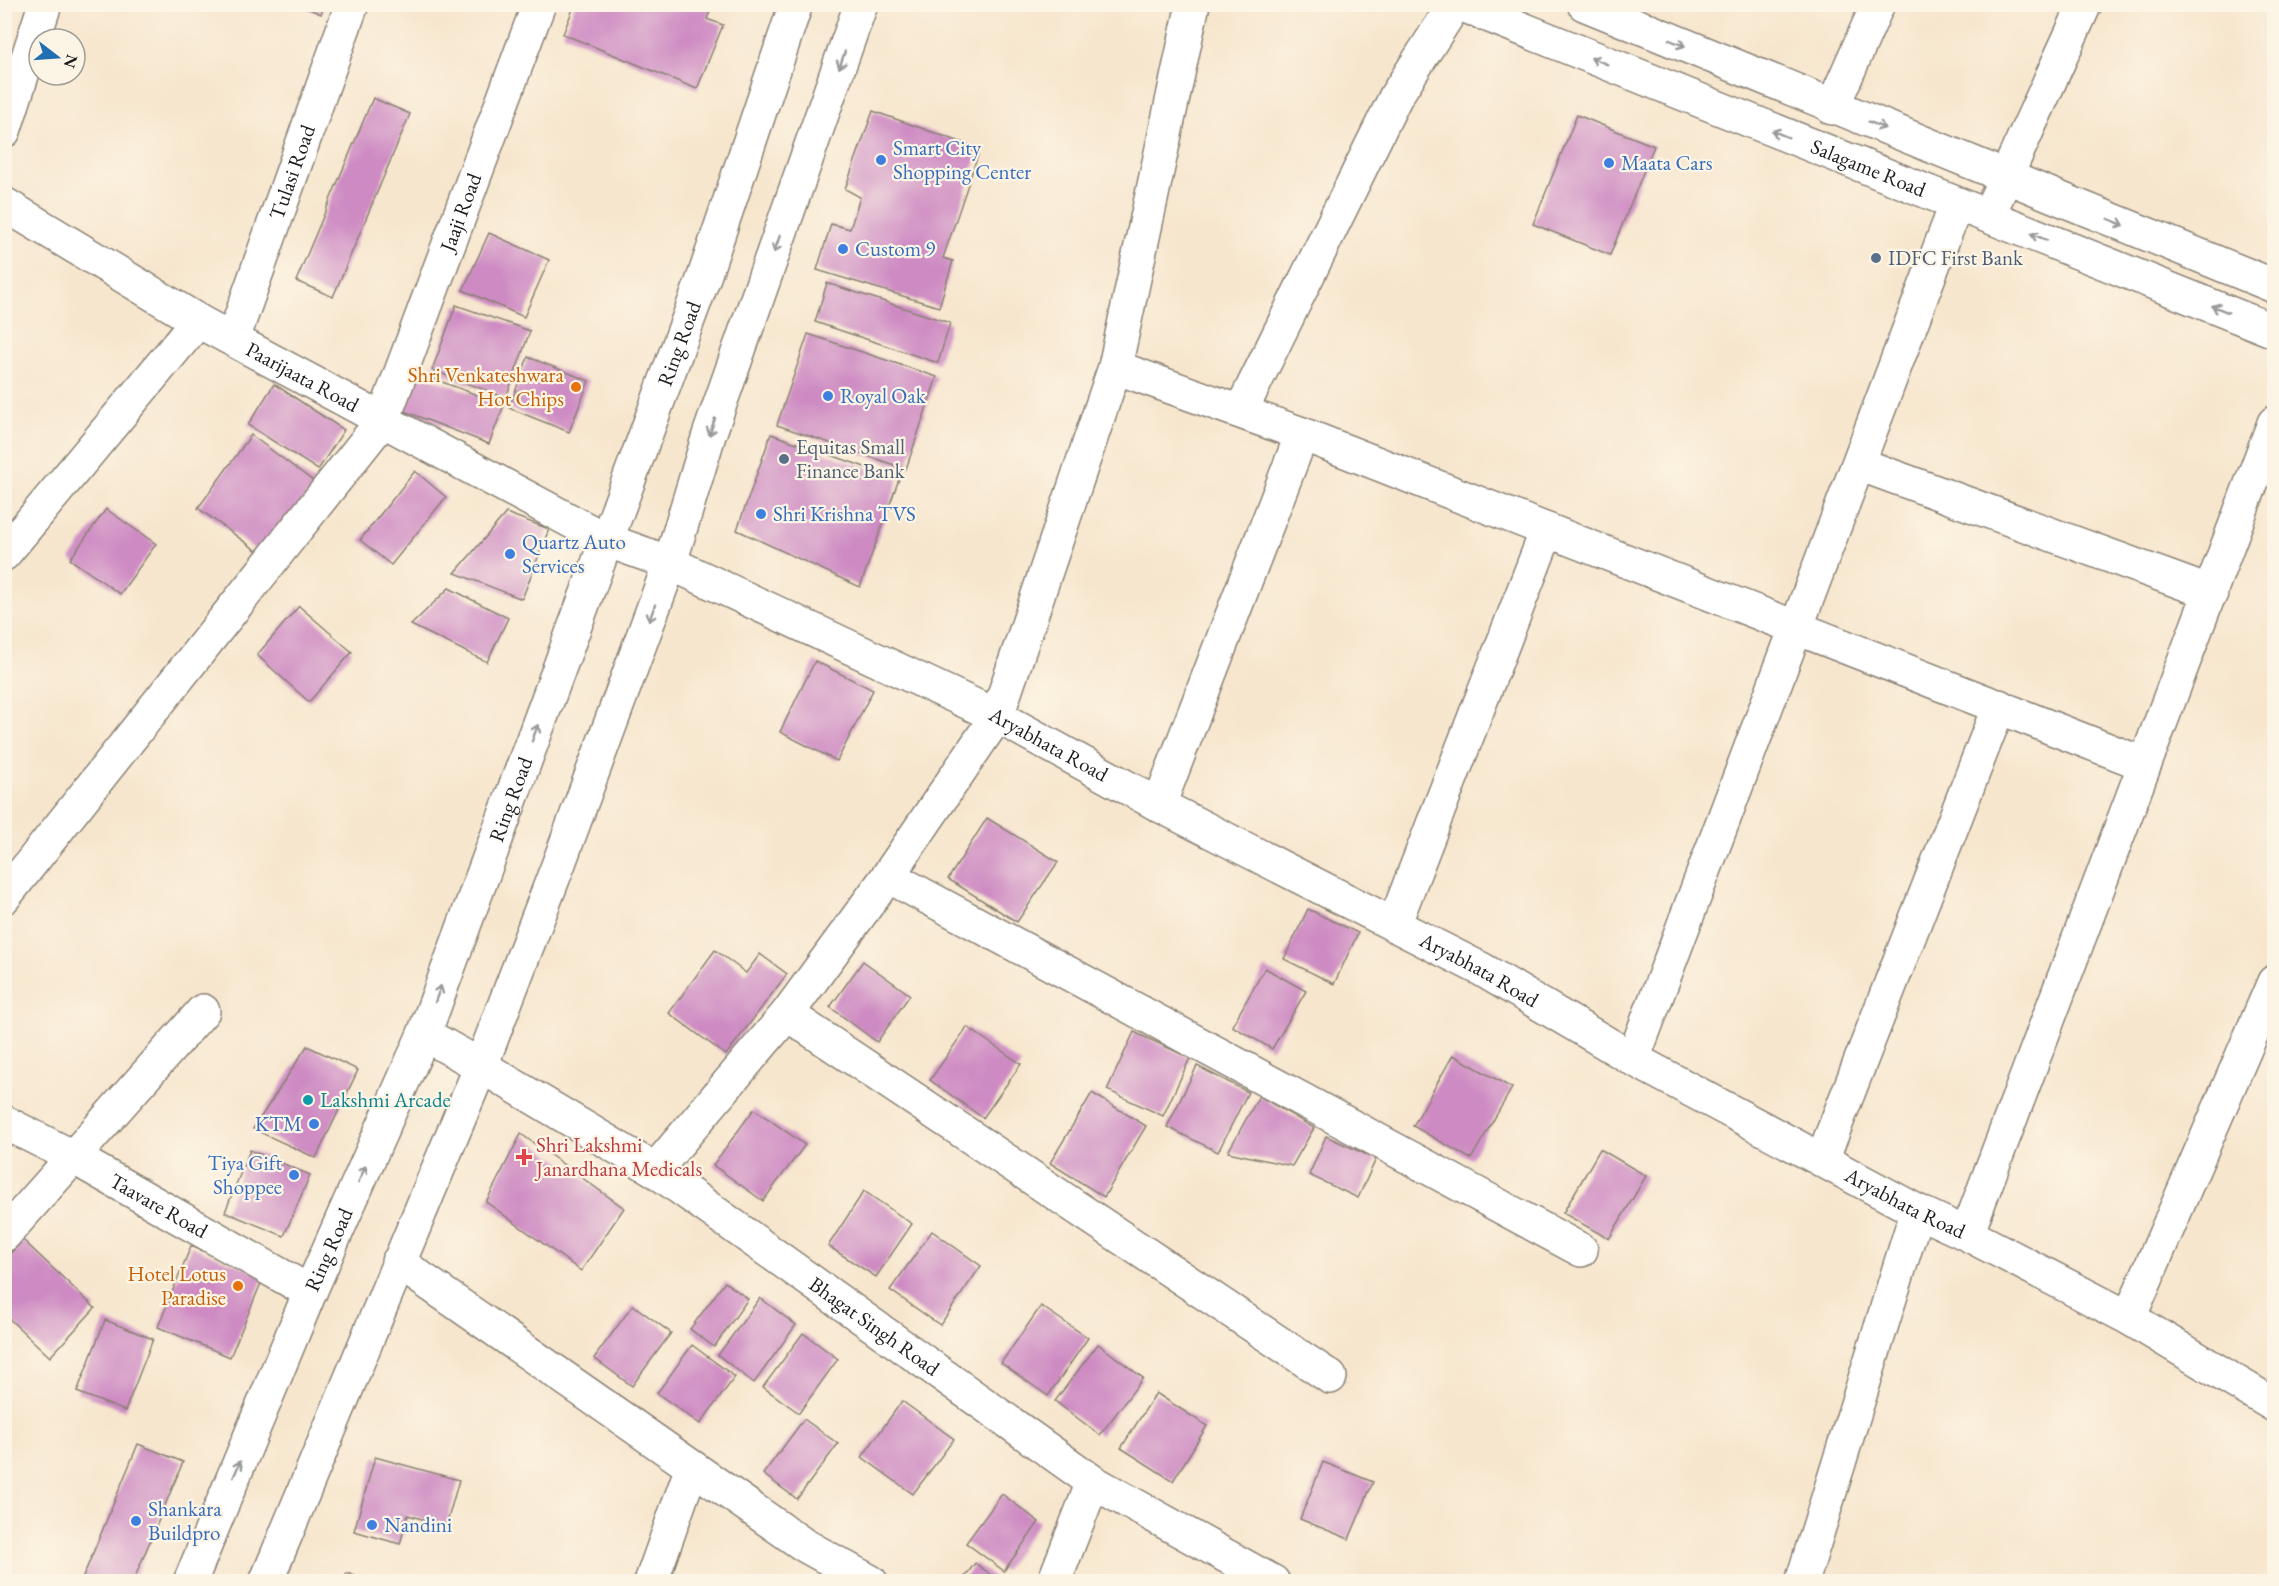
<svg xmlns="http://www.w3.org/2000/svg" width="2279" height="1586" font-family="'EB Garamond',serif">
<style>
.building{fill:#ce8bc3}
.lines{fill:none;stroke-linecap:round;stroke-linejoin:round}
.minor-casing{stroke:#8a8175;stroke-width:36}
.primary-casing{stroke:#8a8175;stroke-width:36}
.minor{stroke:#fff;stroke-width:33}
.primary{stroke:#fff;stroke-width:33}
.oneway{stroke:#999}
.shop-dot{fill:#3f7fe0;stroke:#fcf5e5;stroke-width:2}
.service-dot{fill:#5c6f8a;stroke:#fcf5e5;stroke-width:2}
.food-dot{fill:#e8710a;stroke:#fcf5e5;stroke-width:2}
.culture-dot{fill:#0f9aa8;stroke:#fcf5e5;stroke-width:2}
.health-dot{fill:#e0444e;stroke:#fcf5e5;stroke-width:2}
.labels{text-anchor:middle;stroke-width:4.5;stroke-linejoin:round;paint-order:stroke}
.shop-label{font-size:21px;fill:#366cbe;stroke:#fcf5e5;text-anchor:start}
.street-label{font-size:21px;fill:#1c1c1c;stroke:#fcf5e5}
.service-label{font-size:21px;fill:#4e5e75;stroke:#fcf5e5;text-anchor:start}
.food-label{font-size:21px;fill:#c56008;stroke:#fcf5e5;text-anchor:end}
.culture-label{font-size:21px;fill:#0d838f;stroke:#fcf5e5;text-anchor:start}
.health-label{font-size:21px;fill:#be3a42;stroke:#fcf5e5;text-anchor:start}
</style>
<rect width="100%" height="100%" fill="#fcf5e5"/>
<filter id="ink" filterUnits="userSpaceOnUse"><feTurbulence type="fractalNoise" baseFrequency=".0167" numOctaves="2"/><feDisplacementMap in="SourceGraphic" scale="12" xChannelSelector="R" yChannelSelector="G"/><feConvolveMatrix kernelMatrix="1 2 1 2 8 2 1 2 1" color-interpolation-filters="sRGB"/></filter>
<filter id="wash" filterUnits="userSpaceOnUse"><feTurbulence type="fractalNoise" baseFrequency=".008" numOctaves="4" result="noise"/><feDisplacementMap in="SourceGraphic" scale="24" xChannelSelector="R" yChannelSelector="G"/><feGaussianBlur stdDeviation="1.35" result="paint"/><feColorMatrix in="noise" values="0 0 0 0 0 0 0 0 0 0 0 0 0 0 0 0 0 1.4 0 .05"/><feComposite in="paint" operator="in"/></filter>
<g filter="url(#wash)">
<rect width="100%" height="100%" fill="#f7e6ce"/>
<g id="blocks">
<!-- building -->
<g class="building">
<path d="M 297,4 L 325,4 L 321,14 Z"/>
<path d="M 575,4 L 713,4 L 707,19 L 723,25 L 697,89 L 563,34 Z"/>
<path d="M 373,98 L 410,114 L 333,297 L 296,281 Z"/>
<path d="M 873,111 L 980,149 L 943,258 L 953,261 L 939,307 L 817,270 L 831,224 L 850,229 L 860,197 L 845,189 Z"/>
<path d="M 1577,115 L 1654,146 L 1610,255 L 1533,224 Z"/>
<path d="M 489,233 L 549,260 L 524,317 L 463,290 Z"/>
<path d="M 827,283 L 950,323 L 938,363 L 815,322 Z"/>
<path d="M 456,305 L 530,331 L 506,398 L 432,370 Z"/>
<path d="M 808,334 L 937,377 L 906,469 L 777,425 Z"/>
<path d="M 528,357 L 589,381 L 569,432 L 509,408 Z"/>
<path d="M 418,373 L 504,405 L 489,444 L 404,411 Z"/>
<path d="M 274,384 L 344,430 L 318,470 L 248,425 Z"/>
<path d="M 771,434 L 899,479 L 860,587 L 737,530 Z"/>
<path d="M 251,435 L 317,484 L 264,556 L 198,508 Z"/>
<path d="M 415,471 L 446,497 L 391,565 L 360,540 Z"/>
<path d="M 106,509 L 156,544 L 120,594 L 70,559 Z"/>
<path d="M 506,513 L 549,529 L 522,599 L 455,573 Z"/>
<path d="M 449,588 L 508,618 L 487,662 L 411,625 Z"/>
<path d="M 299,606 L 352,652 L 309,702 L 257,655 Z"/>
<path d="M 815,661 L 873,690 L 837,761 L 780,732 Z"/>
<path d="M 987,818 L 1058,862 L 1017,922 L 948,879 Z"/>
<path d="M 1308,909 L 1358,933 L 1334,984 L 1284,959 Z"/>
<path d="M 715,950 L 746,973 L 760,954 L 787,974 L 726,1055 L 669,1013 Z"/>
<path d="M 863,961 L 910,995 L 877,1042 L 830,1007 Z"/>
<path d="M 1265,968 L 1306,991 L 1272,1049 L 1232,1026 Z"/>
<path d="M 967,1027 L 1021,1064 L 983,1118 L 930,1080 Z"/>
<path d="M 1134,1032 L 1190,1058 L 1163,1116 L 1107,1090 Z"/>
<path d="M 307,1046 L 358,1070 L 316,1158 L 253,1129 Z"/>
<path d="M 1453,1055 L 1512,1088 L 1471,1159 L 1413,1126 Z"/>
<path d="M 1197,1066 L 1248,1092 L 1218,1152 L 1167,1127 Z"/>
<path d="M 1092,1093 L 1146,1126 L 1104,1197 L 1050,1163 Z"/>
<path d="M 1259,1096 L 1314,1128 L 1292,1166 L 1228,1152 Z"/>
<path d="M 754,1109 L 805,1145 L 763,1201 L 713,1165 Z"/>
<path d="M 521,1134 L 624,1208 L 581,1271 L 486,1202 Z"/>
<path d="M 1326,1136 L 1376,1159 L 1358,1198 L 1309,1175 Z"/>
<path d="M 1600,1149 L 1646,1176 L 1609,1239 L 1563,1213 Z"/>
<path d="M 250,1150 L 310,1175 L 284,1236 L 225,1212 Z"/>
<path d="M 864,1191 L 912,1224 L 876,1277 L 828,1246 Z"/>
<path d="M 932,1231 L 981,1266 L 940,1325 L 890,1290 Z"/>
<path d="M 23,1240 L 95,1308 L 50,1357 L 4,1314 L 4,1260 Z"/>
<path d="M 191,1246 L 264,1276 L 230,1357 L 158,1327 Z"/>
<path d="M 725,1282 L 748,1299 L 714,1347 L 690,1329 Z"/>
<path d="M 760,1298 L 796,1325 L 754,1383 L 718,1355 Z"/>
<path d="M 633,1305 L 671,1333 L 632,1386 L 594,1358 Z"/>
<path d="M 1041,1306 L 1088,1338 L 1048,1396 L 1001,1363 Z"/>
<path d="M 105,1320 L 153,1339 L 125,1411 L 77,1392 Z"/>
<path d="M 803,1333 L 838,1359 L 799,1413 L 763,1387 Z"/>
<path d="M 1098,1344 L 1143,1378 L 1100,1435 L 1055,1401 Z"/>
<path d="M 692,1345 L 735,1377 L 700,1424 L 657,1393 Z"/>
<path d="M 1156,1393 L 1207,1426 L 1173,1481 L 1121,1448 Z"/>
<path d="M 902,1401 L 954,1439 L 913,1494 L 862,1457 Z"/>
<path d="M 804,1419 L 838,1444 L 797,1499 L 763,1474 Z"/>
<path d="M 138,1444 L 183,1462 L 133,1582 L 81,1582 Z"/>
<path d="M 375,1457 L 459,1480 L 446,1526 L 408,1515 L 400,1544 L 354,1531 Z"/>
<path d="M 1323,1462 L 1373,1482 L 1349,1539 L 1300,1519 Z"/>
<path d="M 1002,1494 L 1039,1522 L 1004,1571 L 966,1543 Z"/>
<path d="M 975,1563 L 1000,1582 L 961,1582 Z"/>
<path d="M 347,1573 L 367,1581 L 367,1582 L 343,1582 Z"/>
</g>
</g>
</g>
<g filter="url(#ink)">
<use href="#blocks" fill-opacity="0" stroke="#8a8175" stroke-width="1.5"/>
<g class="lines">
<!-- minor casing -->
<g class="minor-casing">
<g id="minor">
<path d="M 1832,108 L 1878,4"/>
<path d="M 4,131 L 45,4"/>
<path id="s1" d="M 4,204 L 198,321 L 606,540"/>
<path d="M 1988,216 L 2085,4"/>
<path id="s2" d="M 233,339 L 352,4"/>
<path d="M 1115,367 L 1193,4"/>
<path d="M 1241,411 L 1396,96 L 1455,4"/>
<path d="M 1859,464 L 2211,593"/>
<path d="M 4,554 L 198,321"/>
<path id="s3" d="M 670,563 L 997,716 L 1159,805 L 1481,969 L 1633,1059 L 1917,1211 L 1967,1234 L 2129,1318 L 2274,1405"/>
<path d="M 1159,805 L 1302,434"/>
<path d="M 888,876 L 1581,1250"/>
<path id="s4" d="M 4,897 L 383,420 L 539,4"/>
<path d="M 1394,925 L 1547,530"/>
<path d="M 787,1014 L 1330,1377"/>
<path d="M 1633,1059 L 1956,205"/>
<path id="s5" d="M 481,1066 L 655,1170 L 1093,1482 L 1273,1582"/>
<path id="s6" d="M 4,1122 L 73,1157 L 310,1292"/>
<path d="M 1822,1160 L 1999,706"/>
<path d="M 655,1170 L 787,1014 L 888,876 L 997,716 L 1115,367 L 1302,434 L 2144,764"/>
<path d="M 1967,1234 L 2274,423"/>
<path d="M 4,1235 L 203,1011"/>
<path d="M 398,1262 L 804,1545 L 871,1582"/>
<path d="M 2129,1318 L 2274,982"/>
<path d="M 651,1582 L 692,1467"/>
<path d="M 1054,1582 L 1093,1482"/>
<path d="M 1802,1582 L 1917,1211"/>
</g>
</g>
<!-- primary casing -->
<g class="primary-casing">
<g id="primary">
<path id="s7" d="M 1460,4 L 2274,331"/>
<path d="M 1584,4 L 2274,286"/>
<path d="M 606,540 L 670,563"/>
<path d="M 424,1034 L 481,1066"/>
<path id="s8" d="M 190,1582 L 310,1292 L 424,1034 L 705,274 L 796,4"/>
<path d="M 266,1582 L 481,1066 L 559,863 L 670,563 L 709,435 L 861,4"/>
</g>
</g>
<!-- minor -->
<use href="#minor" class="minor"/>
<!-- primary -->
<use href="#primary" class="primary"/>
</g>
<!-- one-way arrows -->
<defs><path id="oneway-shaft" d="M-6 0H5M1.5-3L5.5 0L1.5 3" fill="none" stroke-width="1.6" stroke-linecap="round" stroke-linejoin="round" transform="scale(1.5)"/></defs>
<g class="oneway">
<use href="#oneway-shaft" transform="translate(1677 43) rotate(23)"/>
<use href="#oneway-shaft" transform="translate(842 60) rotate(109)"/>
<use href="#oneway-shaft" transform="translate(1599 61) rotate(-158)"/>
<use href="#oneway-shaft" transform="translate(1877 125) rotate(22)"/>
<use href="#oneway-shaft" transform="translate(1780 134) rotate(-158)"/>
<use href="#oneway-shaft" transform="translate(2116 222) rotate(22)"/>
<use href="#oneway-shaft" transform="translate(2039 237) rotate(-158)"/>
<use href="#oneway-shaft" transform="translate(777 244) rotate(109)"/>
<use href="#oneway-shaft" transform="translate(2220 309) rotate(-158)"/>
<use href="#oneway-shaft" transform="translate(712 427) rotate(109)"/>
<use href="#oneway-shaft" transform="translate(652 613) rotate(110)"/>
<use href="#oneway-shaft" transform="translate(535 733) rotate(-70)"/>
<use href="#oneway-shaft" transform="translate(438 994) rotate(-70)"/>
<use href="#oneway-shaft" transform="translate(362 1174) rotate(-66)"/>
<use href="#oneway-shaft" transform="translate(237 1469) rotate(-67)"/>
</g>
</g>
<!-- markers -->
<g class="shop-dot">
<circle cx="881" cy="160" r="6"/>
<circle cx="1609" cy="163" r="6"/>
<circle cx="843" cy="249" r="6"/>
<circle cx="828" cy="396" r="6"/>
<circle cx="761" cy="514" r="6"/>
<circle cx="510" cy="554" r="6"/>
<circle cx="314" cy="1124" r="6"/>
<circle cx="294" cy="1175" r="6"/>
<circle cx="136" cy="1521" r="6"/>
<circle cx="372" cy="1525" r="6"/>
</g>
<g class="service-dot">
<circle cx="1876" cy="258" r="6"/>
<circle cx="784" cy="459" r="6"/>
</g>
<g class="food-dot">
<circle cx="576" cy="387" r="6"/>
<circle cx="238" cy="1286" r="6"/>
</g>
<circle class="culture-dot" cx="308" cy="1100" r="6"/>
<path class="health-dot" d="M521 1148h6v6h6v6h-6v6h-6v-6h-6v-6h6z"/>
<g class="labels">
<!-- shop labels -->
<g class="shop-label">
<text x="893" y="155">Smart City<tspan x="893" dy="24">Shopping Center</tspan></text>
<text x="1621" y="170">Maata Cars</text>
<text x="855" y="256">Custom 9</text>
<text x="840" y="403">Royal Oak</text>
<text x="773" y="521">Shri Krishna TVS</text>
<text x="522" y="549">Quartz Auto<tspan x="522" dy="24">Services</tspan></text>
<text x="302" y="1131" text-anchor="end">KTM</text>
<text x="282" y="1170" text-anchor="end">Tiya Gift<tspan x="282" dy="24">Shoppee</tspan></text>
<text x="148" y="1516">Shankara<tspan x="148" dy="24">Buildpro</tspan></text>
<text x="384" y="1532">Nandini</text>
</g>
<!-- street labels -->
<g class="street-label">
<text dy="7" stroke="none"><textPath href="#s7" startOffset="440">Salagame Road</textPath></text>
<text dy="7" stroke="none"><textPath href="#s2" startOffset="177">Tulasi Road</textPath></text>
<text dy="7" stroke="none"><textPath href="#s4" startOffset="831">Jaaji Road</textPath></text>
<text dy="7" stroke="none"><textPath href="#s8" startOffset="1332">Ring Road</textPath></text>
<text dy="7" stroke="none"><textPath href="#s1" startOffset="345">Paarijaata Road</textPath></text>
<text dy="7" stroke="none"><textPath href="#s3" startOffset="420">Aryabhata Road</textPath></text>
<text dy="7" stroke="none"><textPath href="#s8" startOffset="846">Ring Road</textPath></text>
<text dy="7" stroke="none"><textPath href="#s3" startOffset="906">Aryabhata Road</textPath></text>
<text dy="7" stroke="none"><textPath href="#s3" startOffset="1392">Aryabhata Road</textPath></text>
<text dy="7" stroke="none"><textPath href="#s6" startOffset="176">Taavare Road</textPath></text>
<text dy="7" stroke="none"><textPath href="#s8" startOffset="360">Ring Road</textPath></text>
<text dy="7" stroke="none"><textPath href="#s5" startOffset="472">Bhagat Singh Road</textPath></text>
</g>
<!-- service labels -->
<g class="service-label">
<text x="1888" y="265">IDFC First Bank</text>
<text x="796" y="454">Equitas Small<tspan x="796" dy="24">Finance Bank</tspan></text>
</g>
<!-- food labels -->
<g class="food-label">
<text x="564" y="382">Shri Venkateshwara<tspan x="564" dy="24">Hot Chips</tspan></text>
<text x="226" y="1281">Hotel Lotus<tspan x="226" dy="24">Paradise</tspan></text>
</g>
<!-- culture labels -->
<g class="culture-label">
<text x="320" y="1107">Lakshmi Arcade</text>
</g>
<!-- health labels -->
<g class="health-label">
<text x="536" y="1152">Shri Lakshmi<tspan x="536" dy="24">Janardhana Medicals</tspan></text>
</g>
</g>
<!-- margin -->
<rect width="2279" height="1586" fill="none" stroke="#fcf5e5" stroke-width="24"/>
<!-- north arrow -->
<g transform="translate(57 57) rotate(107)"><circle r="28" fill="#fcf5e5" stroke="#a29e95" stroke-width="1.5"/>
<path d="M0-4.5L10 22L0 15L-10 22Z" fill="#1f6fb2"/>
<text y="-9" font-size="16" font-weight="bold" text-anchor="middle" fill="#1c1c1c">N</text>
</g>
</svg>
